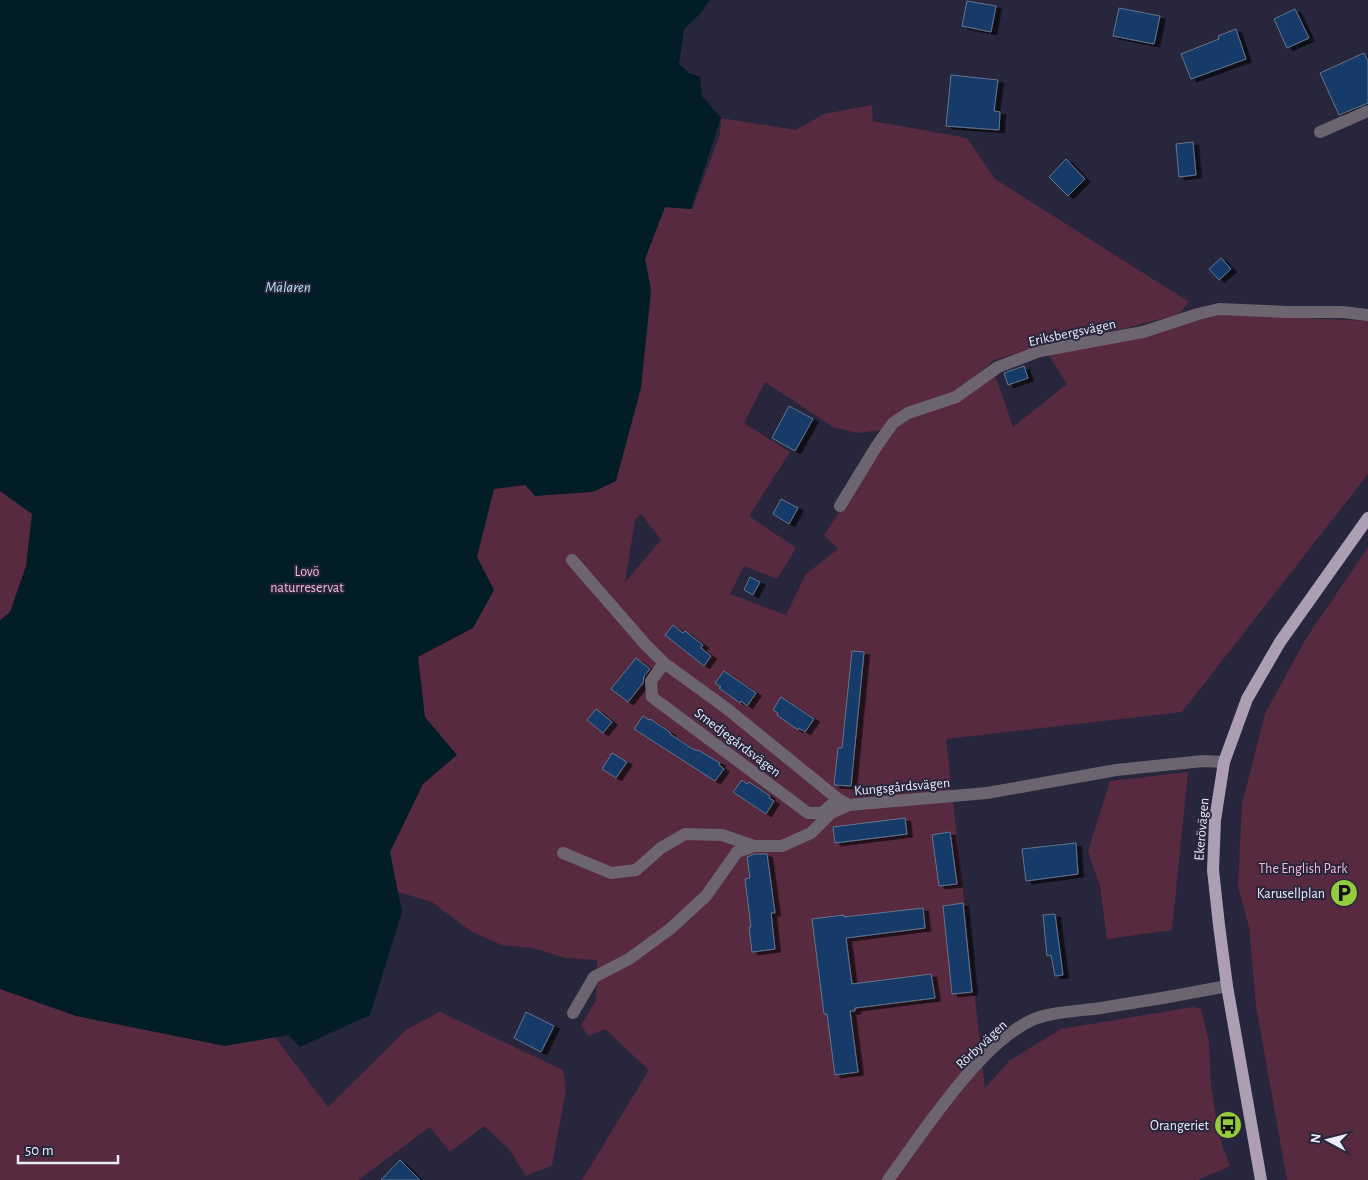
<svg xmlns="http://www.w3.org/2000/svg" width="1368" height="1180" font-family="'Alegreya Sans',sans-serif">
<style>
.green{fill:#572a40;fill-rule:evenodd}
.water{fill:#021d26}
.building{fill:#123a69;stroke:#64758d;filter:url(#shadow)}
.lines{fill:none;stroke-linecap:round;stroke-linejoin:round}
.minor{stroke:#6c646e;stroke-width:12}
.major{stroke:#ae9eb3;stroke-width:12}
.labels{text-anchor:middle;stroke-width:4;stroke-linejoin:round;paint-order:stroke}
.street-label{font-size:14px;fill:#ececfc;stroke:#28263d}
.park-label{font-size:14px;fill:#f4bad3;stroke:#28263d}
.poi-label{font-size:14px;fill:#ececfc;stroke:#28263d;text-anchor:end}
.water-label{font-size:15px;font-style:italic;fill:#bde7f8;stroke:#28263d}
</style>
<defs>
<filter id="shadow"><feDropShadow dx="5.5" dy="3" stdDeviation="0" flood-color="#0009"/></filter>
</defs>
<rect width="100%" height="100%" fill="#28263d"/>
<!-- green -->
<g class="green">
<path d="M 0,0 L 580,439 L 651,291 L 645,259 L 665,207 L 692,209 L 720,135 L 721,118 L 796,130 L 824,114 L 872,105 L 873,121 L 967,138 L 995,179 L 1189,302 L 1179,314 L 1119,330 L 1040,346 L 994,360 L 965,385 L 882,430 L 857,433 L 833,427 L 765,382 L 744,423 L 790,452 L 749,516 L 796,548 L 777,579 L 744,566 L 730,594 L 786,615 L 806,574 L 838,549 L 824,535 L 892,432 L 914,415 L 994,372 L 1013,427 L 1067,384 L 1048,354 L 1195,320 L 1208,318 L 1218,314 L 1368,321 L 1368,474 L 1182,712 L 946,739 L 985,1088 L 1009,1061 L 1061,1029 L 1193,1007 L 1201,1009 L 1209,1042 L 1211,1086 L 1217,1122 L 1222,1145 L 1230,1166 L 1198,1180 L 582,1180 L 649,1070 L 605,1029 L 589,1036 L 581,1026 L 596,1000 L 597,960 L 565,958 L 533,948 L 502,945 L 472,932 L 432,902 L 361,881 L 254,1041 L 275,1037 L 328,1107 L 407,1029 L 440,1012 L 563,1070 L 566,1090 L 552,1165 L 526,1176 L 509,1149 L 484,1126 L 450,1152 L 430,1127 L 358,1180 L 0,1180 ZM 641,514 L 661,540 L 625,582 L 635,520 Z"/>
<path d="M 1368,547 L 1368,1180 L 1287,1180 L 1256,1006 L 1249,927 L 1238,887 L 1242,804 L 1265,714 L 1305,640 Z"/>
<path d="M 1188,772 L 1172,930 L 1107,939 L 1100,886 L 1088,851 L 1110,781 Z"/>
</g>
<!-- water -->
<path class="water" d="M 0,0 L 710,0 L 700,14 L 684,29 L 679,64 L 689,73 L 700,77 L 702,96 L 721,118 L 691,209 L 665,207 L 645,259 L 651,291 L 641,388 L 616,481 L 593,492 L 535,496 L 525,485 L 494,489 L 477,557 L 494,590 L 473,628 L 418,657 L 425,717 L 457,755 L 423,784 L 390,852 L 402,912 L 370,1015 L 300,1047 L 288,1035 L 225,1046 L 76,1016 L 0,989 L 0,620 L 10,612 L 26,566 L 32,514 L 0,491 Z"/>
<!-- building -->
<g class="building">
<path d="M 967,1 L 996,6 L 991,32 L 962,26 Z"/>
<path d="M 1119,8 L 1160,16 L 1154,44 L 1113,36 Z"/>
<path d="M 1295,9 L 1309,38 L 1287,48 L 1274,19 Z"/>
<path d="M 1236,29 L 1246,59 L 1191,79 L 1181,54 L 1219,39 L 1218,36 Z"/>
<path d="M 1364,53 L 1368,61 L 1368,103 L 1339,115 L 1320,73 Z"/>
<path d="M 951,75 L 998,80 L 994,111 L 1000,112 L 999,130 L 946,126 Z"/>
<path d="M 1193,142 L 1196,175 L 1179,177 L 1176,144 Z"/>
<path d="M 1066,159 L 1085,179 L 1068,196 L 1049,177 Z"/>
<path d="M 1221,258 L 1231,269 L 1219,280 L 1209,269 Z"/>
<path d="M 1024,366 L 1028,378 L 1008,385 L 1004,373 Z"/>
<path d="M 789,406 L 813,419 L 795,451 L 772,438 Z"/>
<path d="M 781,499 L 798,508 L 789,524 L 773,514 Z"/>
<path d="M 750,577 L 760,582 L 753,595 L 744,590 Z"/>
<path d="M 673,625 L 683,633 L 685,631 L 703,645 L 701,648 L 711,656 L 704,666 L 665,635 Z"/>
<path d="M 852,651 L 864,652 L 851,786 L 834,785 L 838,748 L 842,748 Z"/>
<path d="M 636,658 L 650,669 L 644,676 L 643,683 L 628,702 L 611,689 Z"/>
<path d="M 724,671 L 756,693 L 747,706 L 741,701 L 740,703 L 719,688 L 721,687 L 715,683 Z"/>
<path d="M 781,697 L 814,719 L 805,732 L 799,728 L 798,730 L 777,715 L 778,713 L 773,710 Z"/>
<path d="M 596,709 L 612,722 L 603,733 L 587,720 Z"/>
<path d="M 643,716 L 649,720 L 650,719 L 671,733 L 670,734 L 691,748 L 697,751 L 698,750 L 720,763 L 719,765 L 724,769 L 715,781 L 634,729 Z"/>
<path d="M 612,753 L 627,762 L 616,778 L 602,769 Z"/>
<path d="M 742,780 L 747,784 L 749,782 L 770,796 L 769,798 L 774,801 L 766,814 L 733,792 Z"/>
<path d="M 905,818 L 907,834 L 835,843 L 833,827 Z"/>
<path d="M 950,832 L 957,884 L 939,886 L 932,835 Z"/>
<path d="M 1076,843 L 1078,874 L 1026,881 L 1022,849 Z"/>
<path d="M 755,854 L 767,854 L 775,913 L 771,913 L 775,949 L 752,952 L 749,927 L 751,927 L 745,879 L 750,878 L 747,857 Z"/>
<path d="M 963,903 L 972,992 L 952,994 L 943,906 Z"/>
<path d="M 923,908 L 925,928 L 846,938 L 852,984 L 931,974 L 935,998 L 855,1008 L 855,1011 L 850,1011 L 858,1072 L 835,1075 L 827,1014 L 824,1014 L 812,919 L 844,915 L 844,917 Z"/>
<path d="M 1055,914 L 1063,975 L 1055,976 L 1051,955 L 1047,956 L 1043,915 Z"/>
<path d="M 526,1012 L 554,1026 L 541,1052 L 514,1038 Z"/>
<path d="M 400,1160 L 420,1180 L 381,1180 Z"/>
</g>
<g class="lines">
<!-- minor -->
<g class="minor">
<path d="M 1320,132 L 1368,111"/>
<path d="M 840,506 L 876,447 L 893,423 L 908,413 L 956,397 L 998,367 L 1040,351 L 1143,332 L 1198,314 L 1219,309 L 1287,312 L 1342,312 L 1368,315"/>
<path d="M 572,560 L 645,644 L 664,663 L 726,708 L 838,799 L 849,805"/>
<path d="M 664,663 L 651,681 L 652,697 L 808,813 L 822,813 L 831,805"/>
<path d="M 563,853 L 611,873 L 636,870 L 661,848 L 685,834 L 722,835 L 754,846"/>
<path d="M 573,1013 L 594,977 L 629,959 L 670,929 L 706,896 L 737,852 L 754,846 L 782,846 L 811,833 L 831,813 L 849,805 L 987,793 L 1116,770 L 1203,761 L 1224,762"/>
<path d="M 888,1180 C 923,1133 979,1044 1032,1020 C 1052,1011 1085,1011 1107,1007 C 1147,1001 1187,994 1227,986"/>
</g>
<!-- major -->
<path class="major" d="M 1261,1180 L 1227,986 L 1219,925 L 1213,870 L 1215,820 L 1224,762 L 1247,699 L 1280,642 L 1368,518"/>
</g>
<!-- icons -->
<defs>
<g id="parking-disc" transform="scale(1.4375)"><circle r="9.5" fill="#95cc3b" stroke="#28263d"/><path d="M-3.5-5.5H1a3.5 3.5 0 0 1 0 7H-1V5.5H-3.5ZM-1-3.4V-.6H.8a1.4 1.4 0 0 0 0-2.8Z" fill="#111"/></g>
<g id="bus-disc" transform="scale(1.4375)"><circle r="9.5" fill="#95cc3b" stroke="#28263d"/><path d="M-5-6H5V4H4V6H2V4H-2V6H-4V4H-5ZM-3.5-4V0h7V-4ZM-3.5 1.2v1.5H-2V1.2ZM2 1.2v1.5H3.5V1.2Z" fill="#111"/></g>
</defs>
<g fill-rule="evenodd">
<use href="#parking-disc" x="1344" y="893"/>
<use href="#bus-disc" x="1228" y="1125"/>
</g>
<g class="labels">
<!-- street labels -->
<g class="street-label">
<text transform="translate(1072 332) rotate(-12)" y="5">Eriksbergsvägen</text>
<text transform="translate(738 742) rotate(37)" y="5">Smedjegårdsvägen</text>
<text transform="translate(902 786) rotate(-5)" y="5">Kungsgårdsvägen</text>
<text transform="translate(1201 829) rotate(-85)" y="5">Ekerövägen</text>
<text transform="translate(981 1044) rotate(-43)" y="5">Rörbyvägen</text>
</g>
<!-- park labels -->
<g class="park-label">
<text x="307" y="576">Lovö<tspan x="307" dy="16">naturreservat</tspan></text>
<text x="1303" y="873">The English Park</text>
</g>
<!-- poi labels -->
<g class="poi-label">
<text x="1325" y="898">Karusellplan</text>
<text x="1209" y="1130">Orangeriet</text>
</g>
<!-- water labels -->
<g class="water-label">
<text x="288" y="292">Mälaren</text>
</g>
</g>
<!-- north arrow -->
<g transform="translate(1328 1140) rotate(277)" stroke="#28263d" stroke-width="4" paint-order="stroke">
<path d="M0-4L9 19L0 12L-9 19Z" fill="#ececfc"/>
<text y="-8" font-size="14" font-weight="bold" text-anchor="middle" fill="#ececfc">N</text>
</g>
<!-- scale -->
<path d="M18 1155v8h100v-8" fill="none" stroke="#ececfc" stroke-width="2.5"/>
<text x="25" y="1155" font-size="15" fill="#ececfc" stroke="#28263d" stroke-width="4" paint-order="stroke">50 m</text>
</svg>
